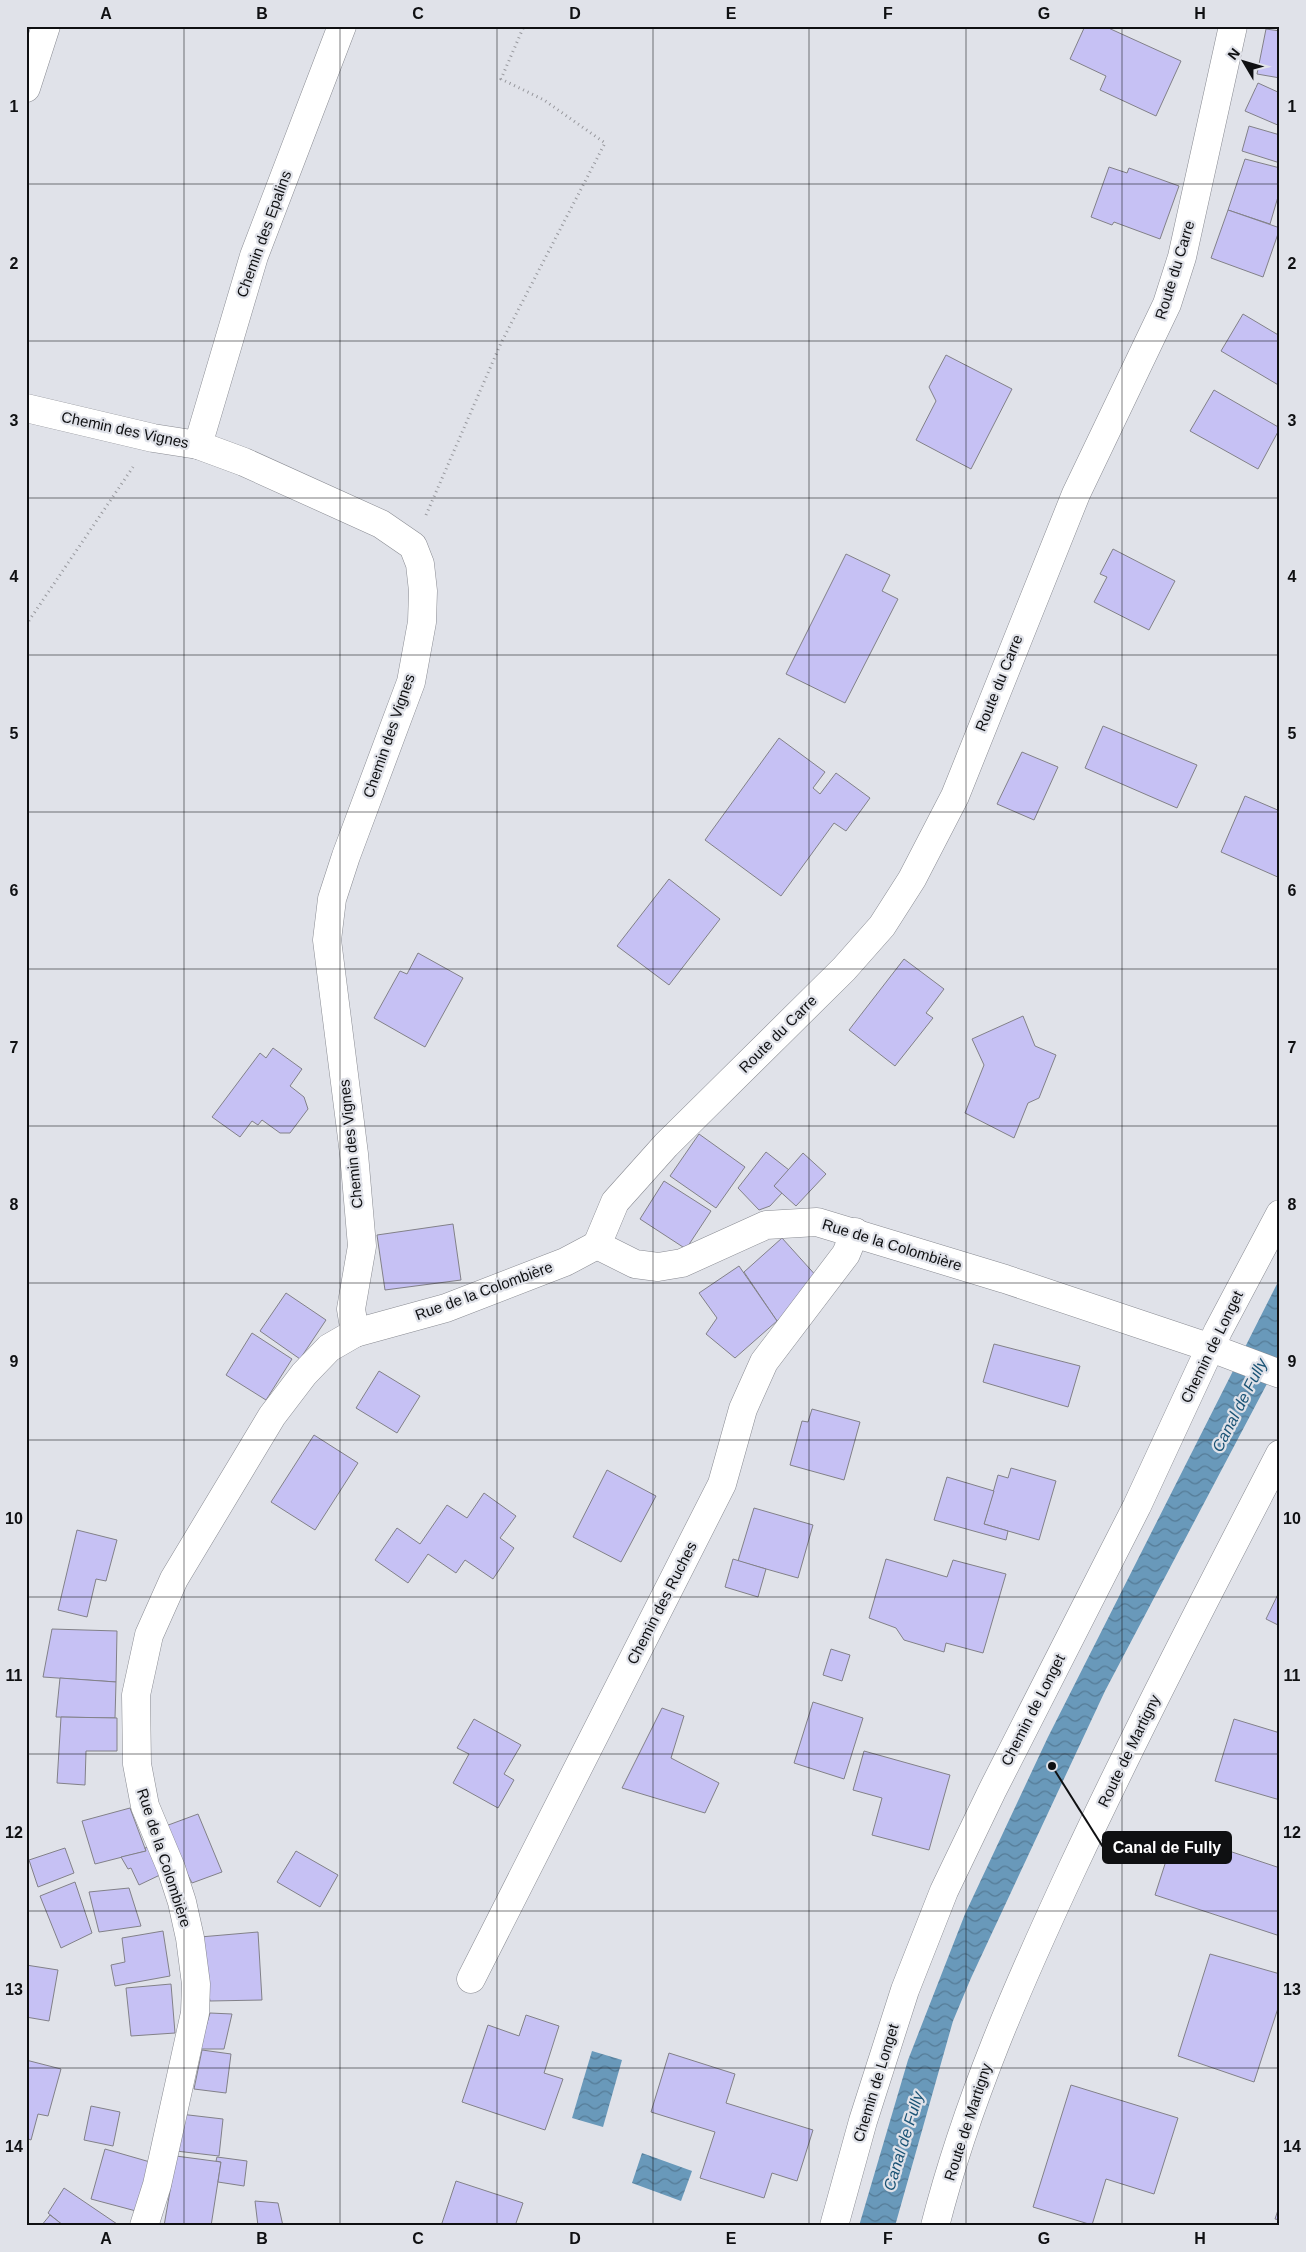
<svg xmlns="http://www.w3.org/2000/svg" width="1306" height="2252" font-family="Helvetica,sans-serif">
<style>
.water{fill:url(#water-waves)}
.building{fill:#c6c1f4;stroke:#828188}
.lines{fill:none;stroke-linecap:round;stroke-linejoin:round}
.minor-casing{stroke:#898b92;stroke-width:29}
.major-casing{stroke:#898b92;stroke-width:29}
.path{stroke:#97989d;stroke-width:3;stroke-dasharray:1 4;stroke-linecap:butt}
.minor{stroke:#fff;stroke-width:28}
.major{stroke:#fff;stroke-width:28}
.grid{fill:none;stroke:#0f1012;stroke-width:1;stroke-opacity:0.55}
.labels{text-anchor:middle;stroke-width:4.5;stroke-linejoin:round;paint-order:stroke}
.street-label{font-size:15px;fill:#0f1012;stroke:#e0e2e9}
.water-label{font-size:16px;font-style:italic;fill:#1a5375;stroke:#e0e2e9}
.leader{fill:none;stroke:#0f1012;stroke-width:2}
.callout-dot{fill:#0f1012;stroke:#e0e2e9;stroke-width:2}
.callout{fill:#0f1012;stroke:#0f1012;stroke-width:2}
.callout-label{font-size:16px;text-anchor:middle;font-weight:bold;fill:#fff}
.neatline{fill:none;stroke:#0f1012;stroke-width:2}
.grid-label{font-size:16px;text-anchor:middle;font-weight:bold;fill:#0f1012}
</style>
<defs>
<pattern id="water-waves" width="16" height="10" patternUnits="userSpaceOnUse" patternTransform="scale(1.25)"><rect width="16" height="10" fill="#6999ba"/><path d="M0 5q4-4 8 0t8 0" fill="none" stroke="#557b96"/></pattern>
</defs>
<rect width="100%" height="100%" fill="#e0e2e9"/>
<!-- water -->
<g class="water">
<path d="M 1280,1278 L 1280,1359 L 1105,1691 L 971,1978 L 953,2021 L 895,2226 L 859,2226 L 908,2060 L 965,1914 L 1048,1737 Z"/>
<path d="M 592,2051 L 622,2060 L 603,2127 L 572,2118 Z"/>
<path d="M 642,2153 L 692,2171 L 681,2201 L 632,2183 Z"/>
</g>
<!-- building -->
<g class="building">
<path d="M 1085,26 L 1104,26 L 1181,61 L 1156,116 L 1100,90 L 1106,76 L 1070,59 Z"/>
<path d="M 1266,29 L 1280,31 L 1280,78 L 1257,74 Z"/>
<path d="M 1258,83 L 1280,93 L 1280,126 L 1245,111 Z"/>
<path d="M 1249,126 L 1280,135 L 1280,163 L 1242,151 Z"/>
<path d="M 1245,159 L 1280,168 L 1280,190 L 1270,224 L 1228,210 Z"/>
<path d="M 1109,167 L 1127,173 L 1129,168 L 1179,186 L 1160,239 L 1114,222 L 1112,225 L 1091,217 Z"/>
<path d="M 1228,210 L 1280,228 L 1263,277 L 1211,258 Z"/>
<path d="M 1243,314 L 1280,336 L 1280,386 L 1221,351 Z"/>
<path d="M 946,355 L 1012,389 L 971,469 L 916,440 L 936,401 L 929,387 Z"/>
<path d="M 1214,390 L 1280,428 L 1258,469 L 1190,431 Z"/>
<path d="M 1113,549 L 1175,581 L 1149,630 L 1094,602 L 1107,577 L 1100,574 Z"/>
<path d="M 846,554 L 890,575 L 882,591 L 898,599 L 845,703 L 786,674 Z"/>
<path d="M 1103,726 L 1197,765 L 1177,808 L 1085,768 Z"/>
<path d="M 779,738 L 825,772 L 813,788 L 820,794 L 836,773 L 870,798 L 846,831 L 834,823 L 781,896 L 705,840 Z"/>
<path d="M 1022,752 L 1058,767 L 1034,820 L 997,804 Z"/>
<path d="M 1245,796 L 1280,811 L 1280,878 L 1221,852 Z"/>
<path d="M 669,879 L 720,919 L 669,985 L 617,946 Z"/>
<path d="M 418,953 L 463,978 L 425,1047 L 374,1018 L 400,971 L 407,974 Z"/>
<path d="M 904,959 L 944,989 L 926,1013 L 933,1018 L 895,1066 L 849,1030 Z"/>
<path d="M 1023,1016 L 1035,1046 L 1056,1055 L 1039,1098 L 1028,1103 L 1014,1138 L 965,1113 L 984,1065 L 972,1039 Z"/>
<path d="M 273,1048 L 302,1069 L 290,1086 L 304,1097 L 308,1109 L 290,1133 L 280,1133 L 262,1120 L 258,1125 L 252,1121 L 240,1137 L 212,1117 L 260,1053 L 266,1058 Z"/>
<path d="M 699,1134 L 745,1167 L 716,1208 L 670,1176 Z"/>
<path d="M 766,1152 L 789,1170 L 774,1186 L 782,1193 L 770,1206 L 759,1210 L 738,1188 Z"/>
<path d="M 803,1153 L 826,1174 L 796,1206 L 774,1186 Z"/>
<path d="M 664,1181 L 711,1211 L 686,1249 L 640,1219 Z"/>
<path d="M 453,1224 L 461,1280 L 385,1290 L 377,1235 Z"/>
<path d="M 782,1238 L 819,1279 L 777,1321 L 744,1272 Z"/>
<path d="M 739,1266 L 777,1321 L 735,1358 L 706,1334 L 717,1318 L 699,1293 Z"/>
<path d="M 286,1293 L 326,1320 L 300,1359 L 260,1331 Z"/>
<path d="M 252,1333 L 292,1359 L 266,1400 L 226,1375 Z"/>
<path d="M 994,1344 L 1080,1366 L 1068,1407 L 983,1382 Z"/>
<path d="M 379,1371 L 420,1396 L 397,1433 L 356,1408 Z"/>
<path d="M 812,1409 L 860,1422 L 844,1480 L 790,1465 L 802,1421 L 808,1422 Z"/>
<path d="M 314,1435 L 358,1463 L 315,1530 L 271,1502 Z"/>
<path d="M 1011,1468 L 1056,1481 L 1039,1540 L 984,1524 L 998,1475 L 1008,1478 Z"/>
<path d="M 607,1470 L 656,1496 L 621,1562 L 573,1537 Z"/>
<path d="M 947,1477 L 994,1491 L 984,1524 L 1008,1531 L 1006,1540 L 934,1520 Z"/>
<path d="M 484,1493 L 516,1516 L 500,1538 L 514,1548 L 493,1579 L 465,1560 L 456,1573 L 428,1554 L 408,1583 L 375,1560 L 397,1528 L 420,1544 L 447,1505 L 467,1518 Z"/>
<path d="M 754,1508 L 813,1525 L 798,1578 L 738,1561 Z"/>
<path d="M 77,1530 L 117,1540 L 106,1581 L 96,1579 L 87,1617 L 58,1610 Z"/>
<path d="M 733,1559 L 766,1569 L 758,1597 L 725,1587 Z"/>
<path d="M 886,1559 L 947,1577 L 953,1560 L 1006,1574 L 983,1653 L 946,1643 L 944,1652 L 904,1640 L 896,1628 L 869,1618 Z"/>
<path d="M 1280,1590 L 1280,1626 L 1266,1619 Z"/>
<path d="M 52,1629 L 117,1631 L 116,1682 L 43,1677 Z"/>
<path d="M 831,1649 L 850,1655 L 842,1681 L 823,1675 Z"/>
<path d="M 60,1678 L 116,1682 L 115,1718 L 56,1717 Z"/>
<path d="M 813,1702 L 863,1718 L 844,1779 L 794,1763 Z"/>
<path d="M 662,1708 L 684,1716 L 671,1758 L 719,1783 L 705,1813 L 622,1788 Z"/>
<path d="M 61,1717 L 117,1718 L 117,1751 L 86,1751 L 85,1785 L 57,1783 Z"/>
<path d="M 474,1719 L 521,1745 L 504,1774 L 514,1780 L 498,1808 L 453,1783 L 469,1754 L 457,1748 Z"/>
<path d="M 1234,1719 L 1280,1733 L 1280,1800 L 1215,1781 Z"/>
<path d="M 864,1751 L 950,1775 L 929,1850 L 872,1835 L 882,1798 L 853,1790 Z"/>
<path d="M 130,1808 L 146,1851 L 95,1864 L 82,1821 Z"/>
<path d="M 198,1814 L 222,1872 L 192,1883 L 163,1827 Z"/>
<path d="M 1175,1833 L 1280,1868 L 1280,1936 L 1155,1895 Z"/>
<path d="M 149,1847 L 162,1874 L 139,1885 L 131,1868 L 128,1869 L 121,1857 L 146,1851 L 145,1848 Z"/>
<path d="M 65,1848 L 74,1873 L 38,1887 L 29,1860 Z"/>
<path d="M 296,1851 L 338,1875 L 320,1907 L 277,1882 Z"/>
<path d="M 75,1882 L 92,1933 L 61,1948 L 40,1896 Z"/>
<path d="M 129,1888 L 141,1926 L 99,1932 L 89,1892 Z"/>
<path d="M 163,1931 L 170,1976 L 115,1986 L 111,1965 L 125,1962 L 122,1938 Z"/>
<path d="M 258,1932 L 262,2000 L 210,2001 L 200,1937 Z"/>
<path d="M 1210,1954 L 1280,1974 L 1280,2002 L 1254,2082 L 1178,2056 Z"/>
<path d="M 26,1965 L 58,1970 L 49,2021 L 26,2017 Z"/>
<path d="M 171,1984 L 175,2033 L 131,2036 L 126,1988 Z"/>
<path d="M 210,2013 L 232,2014 L 224,2049 L 199,2049 Z"/>
<path d="M 526,2015 L 559,2026 L 544,2073 L 563,2079 L 545,2130 L 462,2102 L 488,2025 L 519,2036 Z"/>
<path d="M 202,2050 L 231,2054 L 226,2093 L 194,2089 Z"/>
<path d="M 669,2053 L 735,2074 L 726,2103 L 813,2130 L 797,2181 L 772,2173 L 764,2198 L 700,2178 L 715,2132 L 651,2112 Z"/>
<path d="M 26,2060 L 61,2069 L 48,2116 L 38,2114 L 31,2140 L 26,2138 Z"/>
<path d="M 1071,2085 L 1178,2118 L 1154,2194 L 1106,2179 L 1092,2225 L 1033,2207 Z"/>
<path d="M 91,2106 L 120,2112 L 113,2146 L 84,2140 Z"/>
<path d="M 180,2114 L 223,2119 L 219,2156 L 176,2151 Z"/>
<path d="M 105,2149 L 150,2162 L 136,2211 L 91,2199 Z"/>
<path d="M 176,2156 L 221,2162 L 211,2226 L 164,2226 Z"/>
<path d="M 217,2157 L 247,2161 L 244,2186 L 218,2182 L 221,2162 L 216,2161 Z"/>
<path d="M 456,2181 L 523,2203 L 515,2226 L 441,2226 Z"/>
<path d="M 64,2188 L 120,2226 L 64,2226 L 48,2213 Z"/>
<path d="M 255,2201 L 278,2203 L 283,2226 L 258,2226 Z"/>
<path d="M 1280,2204 L 1280,2220 L 1275,2219 Z"/>
<path d="M 50,2215 L 64,2226 L 41,2226 Z"/>
</g>
<g class="lines">
<!-- minor casing -->
<g class="minor-casing">
<g id="minor">
<path d="M 26,88 L 46,26"/>
<path d="M 26,408 L 153,438 L 198,445 L 244,462 L 381,524 L 413,546 L 420,564 L 423,591 L 422,622 L 411,682 L 346,856 L 332,899 L 327,940 L 354,1154 L 362,1246 L 351,1309 L 355,1333"/>
<path d="M 198,445 L 254,256 L 342,26"/>
<path d="M 597,1245 L 615,1202 L 666,1145 L 844,969 L 882,926 L 912,879 L 955,796 L 1076,494 L 1167,304 L 1182,257 L 1233,26"/>
<path d="M 597,1245 L 635,1264 L 658,1267 L 682,1263 L 766,1225 L 817,1222 L 1005,1279 L 1211,1348 L 1280,1374"/>
<path d="M 471,1979 L 722,1484 L 743,1409 L 764,1362 L 846,1254 L 855,1232"/>
<path d="M 144,2226 L 157,2185 L 195,2013 L 196,1984 L 190,1938 L 182,1902 L 171,1868 L 145,1806 L 137,1764 L 136,1695 L 149,1635 L 174,1579 L 272,1416 L 304,1374 L 329,1348 L 355,1333 L 446,1308 L 565,1262 L 597,1245"/>
<path d="M 834,2226 L 863,2121 L 905,1990 L 944,1891 L 992,1791 L 1137,1506 L 1218,1331 L 1280,1214"/>
</g>
</g>
<!-- major casing -->
<g class="major-casing">
<path id="major" d="M 935,2226 C 967,2101 1018,1985 1072,1869 C 1138,1728 1209,1591 1280,1454"/>
</g>
<!-- path -->
<g class="path">
<path d="M 426,515 L 501,343 L 605,143 L 544,100 L 501,79 L 524,26"/>
<path d="M 26,625 L 133,467"/>
</g>
<!-- minor -->
<use href="#minor" class="minor"/>
<!-- major -->
<use href="#major" class="major"/>
</g>
<!-- grid -->
<path class="grid" d="M 184,26 L 184,2226M 340,26 L 340,2226M 497,26 L 497,2226M 653,26 L 653,2226M 809,26 L 809,2226M 966,26 L 966,2226M 1122,26 L 1122,2226M 26,184 L 1280,184M 26,341 L 1280,341M 26,498 L 1280,498M 26,655 L 1280,655M 26,812 L 1280,812M 26,969 L 1280,969M 26,1126 L 1280,1126M 26,1283 L 1280,1283M 26,1440 L 1280,1440M 26,1597 L 1280,1597M 26,1754 L 1280,1754M 26,1911 L 1280,1911M 26,2068 L 1280,2068"/>
<g class="labels">
<!-- street labels -->
<g class="street-label">
<text transform="translate(264 234) rotate(-70)" y="5">Chemin des Epalins</text>
<text transform="translate(1175 270) rotate(-73)" y="5">Route du Carre</text>
<text transform="translate(125 430) rotate(12)" y="5">Chemin des Vignes</text>
<text transform="translate(999 683) rotate(-68)" y="5">Route du Carre</text>
<text transform="translate(389 736) rotate(-71)" y="5">Chemin des Vignes</text>
<text transform="translate(778 1034) rotate(-45)" y="5">Route du Carre</text>
<text transform="translate(351 1144) rotate(-96)" y="5">Chemin des Vignes</text>
<text transform="translate(892 1245) rotate(17)" y="5">Rue de la Colombière</text>
<text transform="translate(484 1291) rotate(-20)" y="5">Rue de la Colombière</text>
<text transform="translate(1212 1347) rotate(-64)" y="5">Chemin de Longet</text>
<text transform="translate(662 1603) rotate(-63)" y="5">Chemin des Ruches</text>
<text transform="translate(1033 1710) rotate(-63)" y="5">Chemin de Longet</text>
<text transform="translate(1129 1751) rotate(-64)" y="5">Route de Martigny</text>
<text transform="translate(164 1858) rotate(72)" y="5">Rue de la Colombière</text>
<text transform="translate(876 2083) rotate(-73)" y="5">Chemin de Longet</text>
<text transform="translate(968 2122) rotate(-72)" y="5">Route de Martigny</text>
</g>
<!-- water labels -->
<g class="water-label">
<text transform="translate(1239 1405) rotate(-63)" y="6">Canal de Fully</text>
<text transform="translate(903 2141) rotate(-73)" y="6">Canal de Fully</text>
</g>
</g>
<!-- callouts -->
<path class="leader" d="M1052 1766L1103 1847"/>
<circle class="callout-dot" cx="1052" cy="1766" r="5"/>
<rect class="callout" x="1103" y="1832" width="128" height="31" rx="5"/>
<g class="callout-label">
<text x="1167" y="1853">Canal de Fully</text>
</g>
<!-- border -->
<rect width="1306" height="2252" fill="none" stroke="#e0e2e9" stroke-width="55"/>
<!-- north arrow -->
<g transform="translate(1244 62) rotate(308)" stroke="#e0e2e9" stroke-width="4" paint-order="stroke">
<path d="M0-4L9 19L0 12L-9 19Z" fill="#0f1012"/>
<text y="-8" font-size="14" font-weight="bold" text-anchor="middle" fill="#0f1012">N</text>
</g>
<rect x="28" y="28" width="1250" height="2196" class="neatline"/>
<g class="grid-label">
<text x="106" y="19">A</text>
<text x="262" y="19">B</text>
<text x="418" y="19">C</text>
<text x="575" y="19">D</text>
<text x="731" y="19">E</text>
<text x="888" y="19">F</text>
<text x="1044" y="19">G</text>
<text x="1200" y="19">H</text>
<text x="14" y="112">1</text>
<text x="1292" y="112">1</text>
<text x="14" y="269">2</text>
<text x="1292" y="269">2</text>
<text x="14" y="426">3</text>
<text x="1292" y="426">3</text>
<text x="14" y="582">4</text>
<text x="1292" y="582">4</text>
<text x="14" y="739">5</text>
<text x="1292" y="739">5</text>
<text x="14" y="896">6</text>
<text x="1292" y="896">6</text>
<text x="14" y="1053">7</text>
<text x="1292" y="1053">7</text>
<text x="14" y="1210">8</text>
<text x="1292" y="1210">8</text>
<text x="14" y="1367">9</text>
<text x="1292" y="1367">9</text>
<text x="14" y="1524">10</text>
<text x="1292" y="1524">10</text>
<text x="14" y="1681">11</text>
<text x="1292" y="1681">11</text>
<text x="14" y="1838">12</text>
<text x="1292" y="1838">12</text>
<text x="14" y="1995">13</text>
<text x="1292" y="1995">13</text>
<text x="14" y="2152">14</text>
<text x="1292" y="2152">14</text>
<text x="106" y="2244">A</text>
<text x="262" y="2244">B</text>
<text x="418" y="2244">C</text>
<text x="575" y="2244">D</text>
<text x="731" y="2244">E</text>
<text x="888" y="2244">F</text>
<text x="1044" y="2244">G</text>
<text x="1200" y="2244">H</text>
</g>
</svg>
